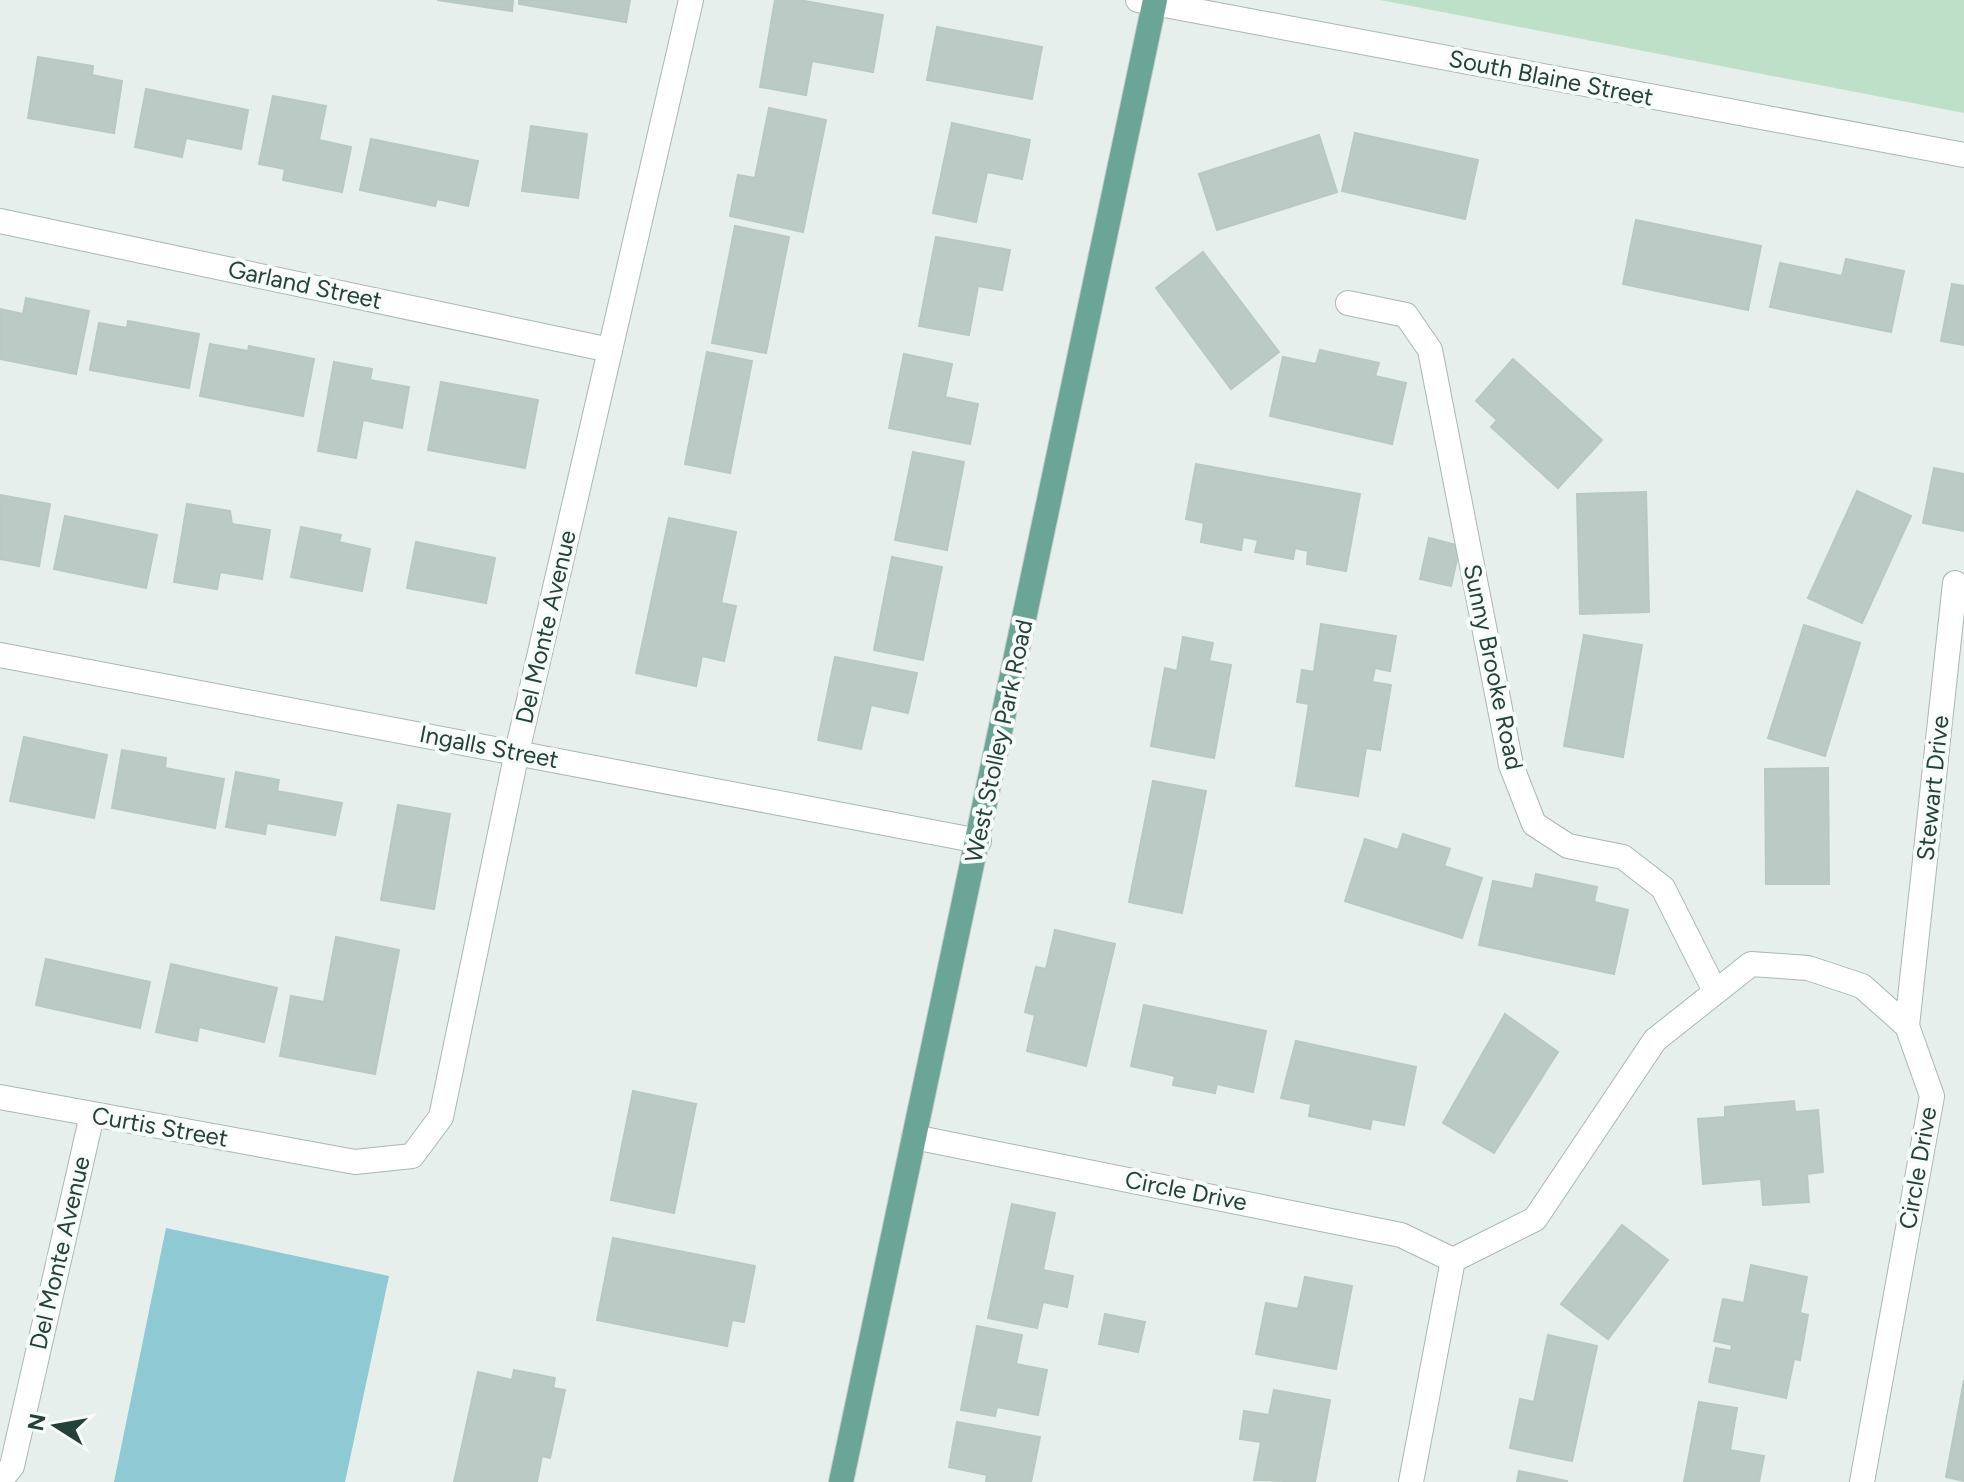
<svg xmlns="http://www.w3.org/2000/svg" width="1964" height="1482" font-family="Figtree,sans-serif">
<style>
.green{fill:#bfe0c8}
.water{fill:#8ec9d4}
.building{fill:#bbcac4;stroke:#b8c9c2;stroke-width:2}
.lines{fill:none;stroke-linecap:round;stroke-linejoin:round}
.minor-casing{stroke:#a8b8b2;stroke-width:26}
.major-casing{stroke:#c2cac8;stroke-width:26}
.minor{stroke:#fff;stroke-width:24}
.major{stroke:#6aa596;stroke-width:24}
.labels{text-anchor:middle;stroke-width:8;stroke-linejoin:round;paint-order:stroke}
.street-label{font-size:24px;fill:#24423a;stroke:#f7fbf9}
</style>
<rect width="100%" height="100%" fill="#e6efeb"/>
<!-- green -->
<path class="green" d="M 1380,0 L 1964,0 L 1964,113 Z"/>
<!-- water -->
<path class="water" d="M 166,1228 L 389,1276 L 345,1482 L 114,1482 Z"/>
<!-- building -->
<g class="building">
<path d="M 437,0 L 513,0 L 512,11 Z"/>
<path d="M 519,0 L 630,0 L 626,22 L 519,4 Z"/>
<path d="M 775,0 L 799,0 L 883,15 L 873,72 L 812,61 L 806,95 L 760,87 Z"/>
<path d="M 937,27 L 1042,47 L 1032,99 L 927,80 Z"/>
<path d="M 38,57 L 93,66 L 92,75 L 122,81 L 114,133 L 28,118 Z"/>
<path d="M 146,89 L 248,110 L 241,149 L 186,138 L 182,157 L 135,147 Z"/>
<path d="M 273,96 L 326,106 L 319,140 L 351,147 L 342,192 L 283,180 L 285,169 L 259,164 Z"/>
<path d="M 769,108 L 826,120 L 803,232 L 730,216 L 738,175 L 755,178 Z"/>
<path d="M 952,123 L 1030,140 L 1022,179 L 987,172 L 976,222 L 933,213 Z"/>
<path d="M 531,126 L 587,134 L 578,198 L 522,191 Z"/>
<path d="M 1355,133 L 1478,160 L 1465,219 L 1342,191 Z"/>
<path d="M 1319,135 L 1337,192 L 1217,230 L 1199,174 Z"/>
<path d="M 371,139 L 478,161 L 468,206 L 437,199 L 435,206 L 360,190 Z"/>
<path d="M 1636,220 L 1761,246 L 1748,310 L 1623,284 Z"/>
<path d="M 735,226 L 789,237 L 766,353 L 712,343 Z"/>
<path d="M 936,237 L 1010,250 L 1002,290 L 978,286 L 969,335 L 919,326 Z"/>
<path d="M 1203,252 L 1279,352 L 1231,389 L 1156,288 Z"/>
<path d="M 1846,259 L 1904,271 L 1891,332 L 1770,307 L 1780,263 L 1842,276 Z"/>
<path d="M 1952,284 L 1964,286 L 1964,345 L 1941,341 Z"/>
<path d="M 26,298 L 89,311 L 76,374 L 0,359 L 0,309 L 23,314 Z"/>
<path d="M 128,321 L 199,334 L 189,388 L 90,370 L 99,323 L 127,328 Z"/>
<path d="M 210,344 L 248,351 L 249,346 L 314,359 L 303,416 L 200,396 Z"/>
<path d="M 1320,350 L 1379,363 L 1375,376 L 1406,383 L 1392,444 L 1270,416 L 1283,357 L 1316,364 Z"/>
<path d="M 707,352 L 752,361 L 730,473 L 685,464 Z"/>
<path d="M 904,354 L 952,364 L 945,397 L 978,404 L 970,444 L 889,428 Z"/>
<path d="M 1513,359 L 1602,440 L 1558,488 L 1491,427 L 1497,420 L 1476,401 Z"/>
<path d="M 334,362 L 372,369 L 370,380 L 409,387 L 402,428 L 363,420 L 356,458 L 318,451 Z"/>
<path d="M 441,382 L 538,400 L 525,468 L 428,450 Z"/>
<path d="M 913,452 L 964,462 L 947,550 L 895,540 Z"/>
<path d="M 1196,464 L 1360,494 L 1346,571 L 1307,564 L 1308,551 L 1295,548 L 1293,559 L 1255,552 L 1258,540 L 1243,537 L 1241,550 L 1201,542 L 1204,523 L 1186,519 Z"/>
<path d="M 1934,468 L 1964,474 L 1964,531 L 1923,523 Z"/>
<path d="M 1857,491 L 1911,516 L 1862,623 L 1808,598 Z"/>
<path d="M 1646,492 L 1649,612 L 1580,614 L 1577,494 Z"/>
<path d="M 0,495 L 50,504 L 39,566 L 0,559 Z"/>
<path d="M 187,504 L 230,511 L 232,524 L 270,530 L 262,579 L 220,572 L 217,589 L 174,582 Z"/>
<path d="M 65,516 L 157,535 L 146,588 L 54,569 Z"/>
<path d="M 669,518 L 736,532 L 721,603 L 736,606 L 724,661 L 702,656 L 696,686 L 636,673 Z"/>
<path d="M 301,527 L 341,535 L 339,542 L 370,549 L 362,591 L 291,577 Z"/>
<path d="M 1429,538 L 1460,546 L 1451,586 L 1420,579 Z"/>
<path d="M 416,542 L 495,558 L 486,603 L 407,588 Z"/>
<path d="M 892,557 L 942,567 L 923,660 L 874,650 Z"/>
<path d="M 1321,624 L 1396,636 L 1390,671 L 1375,668 L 1372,682 L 1391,685 L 1380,750 L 1366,748 L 1358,796 L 1296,786 L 1309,704 L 1297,702 L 1302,670 L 1314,672 Z"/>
<path d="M 1804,625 L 1860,643 L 1825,756 L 1768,738 Z"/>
<path d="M 1584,635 L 1642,645 L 1623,757 L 1564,746 Z"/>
<path d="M 1183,637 L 1213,643 L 1209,661 L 1231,665 L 1214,758 L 1151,746 L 1165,668 L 1177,671 Z"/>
<path d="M 835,657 L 917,673 L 908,713 L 871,705 L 861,749 L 818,740 Z"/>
<path d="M 24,737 L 107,755 L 94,818 L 10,801 Z"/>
<path d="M 122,750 L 166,758 L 165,768 L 224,779 L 215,828 L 112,808 Z"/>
<path d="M 1828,768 L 1829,884 L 1766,884 L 1765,769 Z"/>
<path d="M 236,772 L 279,780 L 277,791 L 342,803 L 335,835 L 267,823 L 265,834 L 226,827 Z"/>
<path d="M 1153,781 L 1206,791 L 1182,913 L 1129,902 Z"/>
<path d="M 398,805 L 450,814 L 434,909 L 381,900 Z"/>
<path d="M 1403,834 L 1450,849 L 1444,866 L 1482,878 L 1462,938 L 1345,901 L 1365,839 L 1398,850 Z"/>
<path d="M 1536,874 L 1597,887 L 1594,902 L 1628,910 L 1614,974 L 1479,945 L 1493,881 L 1533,889 Z"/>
<path d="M 1055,930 L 1115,944 L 1086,1066 L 1027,1051 L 1035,1015 L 1025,1012 L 1036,967 L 1046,969 Z"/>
<path d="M 336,937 L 399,950 L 375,1074 L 280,1056 L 291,996 L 324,1002 Z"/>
<path d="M 46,959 L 150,982 L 140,1028 L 36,1005 Z"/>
<path d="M 171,964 L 277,988 L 264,1042 L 199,1027 L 197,1041 L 156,1032 Z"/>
<path d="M 1144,1005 L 1266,1031 L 1253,1092 L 1217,1084 L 1215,1093 L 1173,1085 L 1175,1076 L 1131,1066 Z"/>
<path d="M 1505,1014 L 1558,1052 L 1494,1153 L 1443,1123 Z"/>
<path d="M 1296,1041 L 1416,1067 L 1404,1125 L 1372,1119 L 1370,1129 L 1309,1116 L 1311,1104 L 1281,1098 Z"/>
<path d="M 633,1091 L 696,1104 L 674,1213 L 611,1200 Z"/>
<path d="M 1794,1101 L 1795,1112 L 1818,1110 L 1823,1172 L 1807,1174 L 1809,1202 L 1763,1205 L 1761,1179 L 1703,1184 L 1698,1119 L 1725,1117 L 1725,1107 Z"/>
<path d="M 1012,1204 L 1055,1213 L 1043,1270 L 1073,1276 L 1067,1307 L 1043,1302 L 1037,1328 L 988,1318 Z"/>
<path d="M 1622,1225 L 1668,1260 L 1608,1339 L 1561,1304 Z"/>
<path d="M 613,1238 L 755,1266 L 744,1322 L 732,1320 L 727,1346 L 597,1320 Z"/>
<path d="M 1751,1265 L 1807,1277 L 1800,1313 L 1808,1315 L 1800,1360 L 1794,1359 L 1786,1398 L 1709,1382 L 1716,1348 L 1731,1351 L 1732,1345 L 1714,1341 L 1723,1299 L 1744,1303 Z"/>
<path d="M 1305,1277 L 1352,1286 L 1336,1369 L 1256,1354 L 1266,1303 L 1298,1309 Z"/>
<path d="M 1105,1314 L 1145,1322 L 1138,1352 L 1099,1344 Z"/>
<path d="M 977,1326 L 1022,1335 L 1016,1364 L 1047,1370 L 1038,1415 L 997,1407 L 995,1416 L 961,1410 Z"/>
<path d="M 1548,1335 L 1597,1346 L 1572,1461 L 1510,1448 L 1520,1399 L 1534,1402 Z"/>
<path d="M 514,1370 L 555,1378 L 553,1388 L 565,1390 L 550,1458 L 542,1456 L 537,1482 L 454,1482 L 478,1372 L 512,1380 Z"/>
<path d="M 1964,1380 L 1964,1481 L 1946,1477 Z"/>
<path d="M 1274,1390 L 1330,1400 L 1315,1482 L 1254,1480 L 1261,1442 L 1240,1439 L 1244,1411 L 1269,1415 Z"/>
<path d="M 1699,1402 L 1737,1408 L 1730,1450 L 1764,1456 L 1759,1482 L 1684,1482 Z"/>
<path d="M 957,1422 L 1040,1437 L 1031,1482 L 986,1482 L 987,1475 L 949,1467 Z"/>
<path d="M 1519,1471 L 1567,1481 L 1567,1482 L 1517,1482 Z"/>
</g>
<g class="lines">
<!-- minor casing -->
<g class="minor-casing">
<g id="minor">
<path d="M 1138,0 L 1964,155"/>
<path d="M 0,221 L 610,350"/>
<path d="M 1348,303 L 1406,315 L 1430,350 L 1511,765 L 1534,824 L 1568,846 L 1623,857 L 1663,888 L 1715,991"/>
<path d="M 0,655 L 979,841"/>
<path d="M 1907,1026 L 1955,583"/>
<path d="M 0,1097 L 355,1162 L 412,1156 L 441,1117 L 517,752 L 691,0"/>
<path d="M 914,1137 L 1401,1235 L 1453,1260"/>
<path d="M 0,1481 L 12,1466 L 92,1115"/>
<path d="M 1411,1482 L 1453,1260 L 1535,1219 L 1655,1040 L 1751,964 L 1808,968 L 1862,986 L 1907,1026 L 1932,1096 L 1862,1482"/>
</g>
</g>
<!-- major casing -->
<g class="major-casing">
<path id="major" d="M 841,1482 L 1155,0"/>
</g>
<!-- minor -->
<use href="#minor" class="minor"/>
<!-- major -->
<use href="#major" class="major"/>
</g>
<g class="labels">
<!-- street labels -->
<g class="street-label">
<text transform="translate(1551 78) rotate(11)" y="8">South Blaine Street</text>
<text transform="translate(305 285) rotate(12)" y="8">Garland Street</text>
<text transform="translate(546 627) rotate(-77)" y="8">Del Monte Avenue</text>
<text transform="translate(1493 667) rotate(78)" y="8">Sunny Brooke Road</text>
<text transform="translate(999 741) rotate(-78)" y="8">West Stolley Park Road</text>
<text transform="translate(489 747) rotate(11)" y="8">Ingalls Street</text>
<text transform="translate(1933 788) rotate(-84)" y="8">Stewart Drive</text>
<text transform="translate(160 1127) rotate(10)" y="8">Curtis Street</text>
<text transform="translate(1918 1168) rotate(-80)" y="8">Circle Drive</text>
<text transform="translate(1186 1191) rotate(11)" y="8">Circle Drive</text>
<text transform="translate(60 1253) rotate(-77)" y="8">Del Monte Avenue</text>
</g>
</g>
<!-- north arrow -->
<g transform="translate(56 1426) rotate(281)" stroke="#f7fbf9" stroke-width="6" paint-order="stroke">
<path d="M0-6L14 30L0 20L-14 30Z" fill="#24423a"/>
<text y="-12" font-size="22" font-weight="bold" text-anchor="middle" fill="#24423a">N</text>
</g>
</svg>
